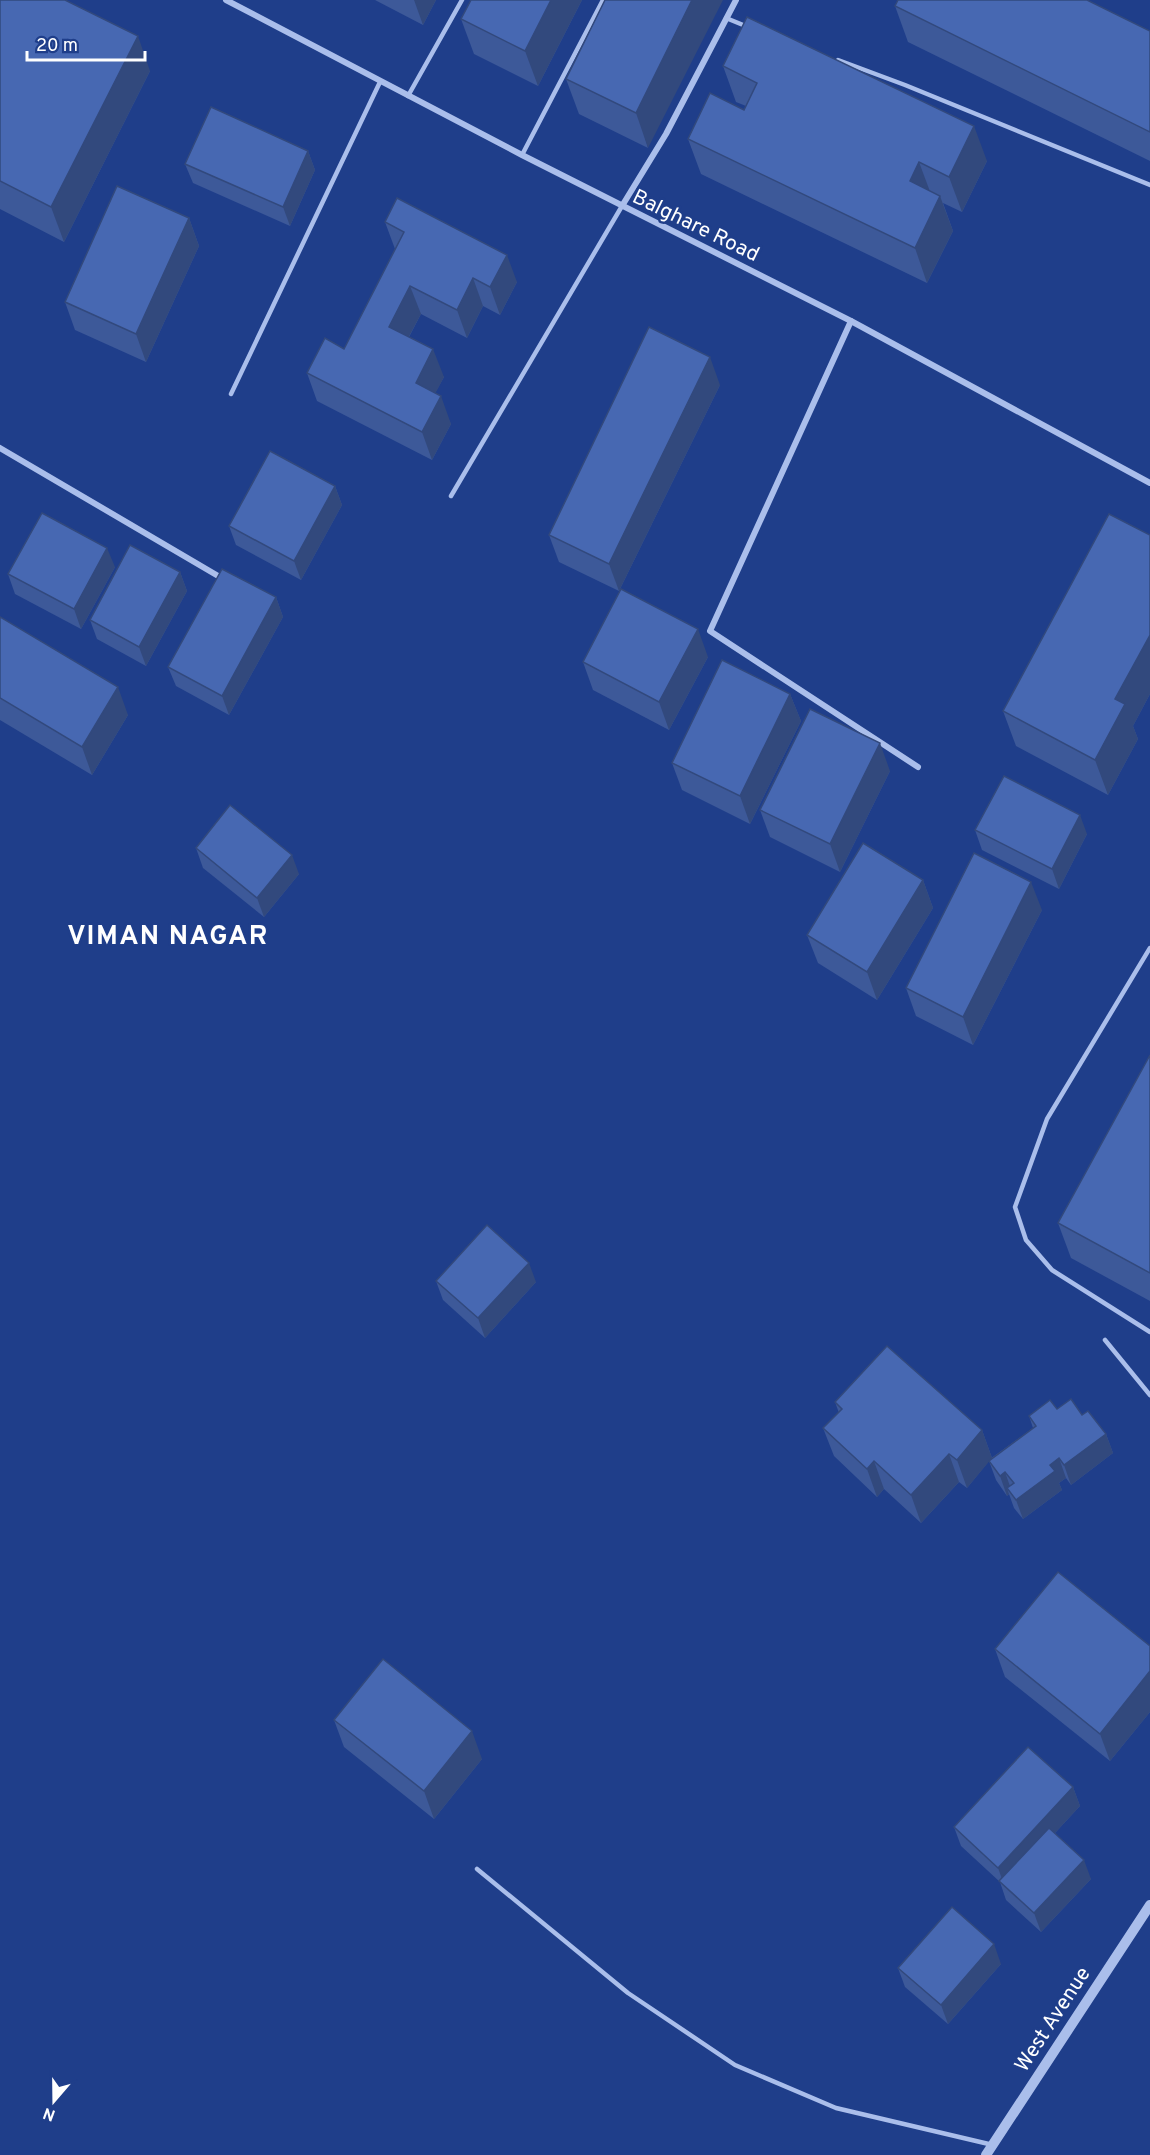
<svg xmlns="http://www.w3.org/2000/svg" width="1150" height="2155" font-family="Overpass,sans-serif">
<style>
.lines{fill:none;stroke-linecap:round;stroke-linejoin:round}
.service{stroke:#aabeeb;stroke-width:4.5}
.minor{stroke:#aabeeb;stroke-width:6}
.tertiary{stroke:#aabeeb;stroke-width:10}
.wall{fill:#3d5999}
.shaded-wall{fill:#32497d}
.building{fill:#4768b2;stroke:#32497d;stroke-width:1.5}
.labels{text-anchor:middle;stroke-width:5;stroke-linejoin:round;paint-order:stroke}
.street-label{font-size:21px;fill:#fff;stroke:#1f3e8a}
.district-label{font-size:27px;font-weight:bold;letter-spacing:1.5px;fill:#fff;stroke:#1f3e8a}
</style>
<rect width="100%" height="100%" fill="#1f3e8a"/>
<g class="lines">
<!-- service -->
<g class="service">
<path d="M 726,18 L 748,27"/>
<path d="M 838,60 L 905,85 L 1150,185"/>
<path d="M 408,96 L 462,0"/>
<path d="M 522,155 L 603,0"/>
<path d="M 231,394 L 380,82"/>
<path d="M 451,496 L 622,206"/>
<path d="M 1150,948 L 1047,1119 L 1015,1207 L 1026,1240 L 1052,1270 L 1150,1332"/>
<path d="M 1105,1340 L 1150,1395"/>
<path d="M 477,1869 L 628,1993 L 735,2065 L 836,2108 L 993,2145"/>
</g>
<!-- minor -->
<g class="minor">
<path d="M 226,0 L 522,155 L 851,321 L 1150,483"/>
<path d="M 622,206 L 666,134 L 736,0"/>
<path d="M 851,321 L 710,631 L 918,767"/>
<path d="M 0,448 L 225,580"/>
</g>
<!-- tertiary -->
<path class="tertiary" d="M 986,2155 L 1150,1905"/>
</g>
<!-- wall -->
<g class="wall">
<path d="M 0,0 L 150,71 L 64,242 L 0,209 Z"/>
<path d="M 375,0 L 436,0 L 423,25 Z"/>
<path d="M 582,0 L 538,86 L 474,54 L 461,19 Z"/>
<path d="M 605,0 L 648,148 L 579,114 L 566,79 Z"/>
<path d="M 895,6 L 1150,31 L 1150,161 L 908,42 Z"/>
<path d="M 723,66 L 987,161 L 962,212 L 943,203 L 953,231 L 927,283 L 701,174 L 688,139 L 744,110 L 746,106 L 736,102 Z"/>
<path d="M 308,151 L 315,170 L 290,226 L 193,183 L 185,164 Z"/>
<path d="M 189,218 L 199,246 L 146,362 L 75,330 L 65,302 Z"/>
<path d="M 385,222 L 517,282 L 500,315 L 483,306 L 467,338 L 421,314 L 409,337 L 444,377 L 435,393 L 451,424 L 432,460 L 317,401 L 307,373 L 344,349 L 395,249 Z"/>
<path d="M 720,385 L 619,591 L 559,562 L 549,535 Z"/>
<path d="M 335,486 L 342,505 L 301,580 L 236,545 L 229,526 Z"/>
<path d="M 1150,535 L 1150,694 L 1133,726 L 1138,739 L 1108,795 L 1016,746 L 1003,711 Z"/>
<path d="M 115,567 L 81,629 L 15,594 L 8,574 Z"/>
<path d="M 180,572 L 187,591 L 146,666 L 97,639 L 90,620 Z"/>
<path d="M 276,597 L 283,617 L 229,715 L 176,686 L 168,667 Z"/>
<path d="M 0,617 L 128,715 L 92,775 L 0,720 Z"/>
<path d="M 708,657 L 669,730 L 593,690 L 583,662 Z"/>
<path d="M 790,694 L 801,721 L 750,824 L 682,790 L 672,763 Z"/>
<path d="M 890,771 L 840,872 L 770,837 L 760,810 Z"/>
<path d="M 975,830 L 1087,834 L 1059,889 L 982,850 Z"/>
<path d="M 196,848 L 299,874 L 264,917 L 203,868 Z"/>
<path d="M 923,880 L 933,908 L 877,1000 L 818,963 L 807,935 Z"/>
<path d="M 1042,910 L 973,1045 L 916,1016 L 906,988 Z"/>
<path d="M 1150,1055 L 1150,1301 L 1071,1258 L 1058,1223 Z"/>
<path d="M 436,1281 L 536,1282 L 485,1338 L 443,1300 Z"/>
<path d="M 835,1402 L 982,1430 L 992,1458 L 990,1459 L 1033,1428 L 1029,1416 L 1057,1409 L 1082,1415 L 1106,1434 L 1113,1453 L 1071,1485 L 1066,1478 L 1059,1483 L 1062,1490 L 1023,1519 L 1014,1508 L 1009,1494 L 1007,1496 L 996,1480 L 989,1461 L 967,1488 L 959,1482 L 921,1523 L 884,1489 L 877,1497 L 834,1456 L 823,1428 L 839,1413 Z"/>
<path d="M 1150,1646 L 1150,1712 L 1110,1761 L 1005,1677 L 995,1649 Z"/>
<path d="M 334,1720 L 482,1759 L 434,1819 L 344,1747 Z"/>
<path d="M 1073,1787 L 1080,1806 L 1055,1833 L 1091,1879 L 1041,1932 L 1006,1900 L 1000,1882 L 961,1846 L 954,1827 Z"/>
<path d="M 1001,1964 L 948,2024 L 905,1987 L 898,1968 Z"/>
</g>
<!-- shaded-wall -->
<g class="shaded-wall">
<path d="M 414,0 L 436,0 L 423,25 Z"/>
<path d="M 551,0 L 582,0 L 538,86 L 525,51 Z"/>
<path d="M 692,0 L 723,0 L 648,148 L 636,113 Z"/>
<path d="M 138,36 L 150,71 L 64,242 L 51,207 Z"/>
<path d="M 974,126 L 987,161 L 962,212 L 949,177 Z"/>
<path d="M 308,151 L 315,170 L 290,226 L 283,207 Z"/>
<path d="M 919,162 L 932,197 L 910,181 Z"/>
<path d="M 940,196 L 953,231 L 927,283 L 915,248 Z"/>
<path d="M 189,218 L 199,246 L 146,362 L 136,334 Z"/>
<path d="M 507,255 L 517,282 L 500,315 L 490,287 Z"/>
<path d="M 473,278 L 483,306 L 467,338 L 457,310 Z"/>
<path d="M 410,286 L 421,314 L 399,355 L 389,327 Z"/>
<path d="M 433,349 L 444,377 L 426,411 L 416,383 Z"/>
<path d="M 710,357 L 720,385 L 619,591 L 609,564 Z"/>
<path d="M 441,396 L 451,424 L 432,460 L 422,432 Z"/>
<path d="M 335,486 L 342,505 L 301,580 L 294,561 Z"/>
<path d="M 107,548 L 115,567 L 81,629 L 74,609 Z"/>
<path d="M 180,572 L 187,591 L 146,666 L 139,647 Z"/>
<path d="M 276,597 L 283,617 L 229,715 L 222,696 Z"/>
<path d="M 698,629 L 708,657 L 669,730 L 659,702 Z"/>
<path d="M 1150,635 L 1150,694 L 1133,726 L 1138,739 L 1108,795 L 1095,760 L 1115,699 Z"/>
<path d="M 118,687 L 128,715 L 92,775 L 82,747 Z"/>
<path d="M 790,694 L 801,721 L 750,824 L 740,796 Z"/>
<path d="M 880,743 L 890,771 L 840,872 L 830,844 Z"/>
<path d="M 1080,815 L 1087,834 L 1059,889 L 1052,869 Z"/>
<path d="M 292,855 L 299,874 L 264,917 L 257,898 Z"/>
<path d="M 923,880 L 933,908 L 877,1000 L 867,972 Z"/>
<path d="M 1031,882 L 1042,910 L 973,1045 L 963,1017 Z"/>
<path d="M 529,1263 L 536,1282 L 485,1338 L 478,1318 Z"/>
<path d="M 982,1430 L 992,1458 L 967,1488 L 957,1460 Z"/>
<path d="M 1106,1434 L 1113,1453 L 1071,1485 L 1064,1465 Z"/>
<path d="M 949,1454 L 959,1482 L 921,1523 L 911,1495 Z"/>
<path d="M 1059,1458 L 1066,1478 L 1059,1483 L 1062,1490 L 1023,1519 L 1016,1500 L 1050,1465 Z"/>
<path d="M 874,1461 L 884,1489 L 877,1497 L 867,1469 Z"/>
<path d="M 1005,1472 L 1012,1492 L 1007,1488 L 1009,1494 L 1007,1496 L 1000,1476 Z"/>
<path d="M 1150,1671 L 1150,1712 L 1110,1761 L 1100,1734 Z"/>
<path d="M 472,1731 L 482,1759 L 434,1819 L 424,1791 Z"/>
<path d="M 1073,1787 L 1080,1806 L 1005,1887 L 998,1868 Z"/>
<path d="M 1084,1860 L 1091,1879 L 1041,1932 L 1034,1913 Z"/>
<path d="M 994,1944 L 1001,1964 L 948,2024 L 941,2005 Z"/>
</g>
<!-- building -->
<g class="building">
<path d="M 0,0 L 65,0 L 138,36 L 51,207 L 0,181 Z"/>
<path d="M 471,0 L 551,0 L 525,51 L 461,19 Z"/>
<path d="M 605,0 L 692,0 L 636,113 L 566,79 Z"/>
<path d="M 898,0 L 1087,0 L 1150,31 L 1150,132 L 895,6 Z"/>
<path d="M 747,17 L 974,126 L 949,177 L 919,162 L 910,181 L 940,196 L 915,248 L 688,139 L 710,93 L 744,110 L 757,83 L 723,66 Z"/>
<path d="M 211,107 L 308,151 L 283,207 L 185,164 Z"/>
<path d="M 117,186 L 189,218 L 136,334 L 65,302 Z"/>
<path d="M 397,198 L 507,255 L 490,287 L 473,278 L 457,310 L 410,286 L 389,327 L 433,349 L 416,383 L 441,396 L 422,432 L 307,373 L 325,338 L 344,349 L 404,232 L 385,222 Z"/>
<path d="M 649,327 L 710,357 L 609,564 L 549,535 Z"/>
<path d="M 270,451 L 335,486 L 294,561 L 229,526 Z"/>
<path d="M 42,513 L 107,548 L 74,609 L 8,574 Z"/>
<path d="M 1109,514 L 1150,535 L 1150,635 L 1115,699 L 1125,704 L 1095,760 L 1003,711 Z"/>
<path d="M 130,545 L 180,572 L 139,647 L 90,620 Z"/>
<path d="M 222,569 L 276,597 L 222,696 L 168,667 Z"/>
<path d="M 621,589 L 698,629 L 659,702 L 583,662 Z"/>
<path d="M 0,617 L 118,687 L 82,747 L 0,698 Z"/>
<path d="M 722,660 L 790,694 L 740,796 L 672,763 Z"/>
<path d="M 810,709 L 880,743 L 830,844 L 760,810 Z"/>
<path d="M 1004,776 L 1080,815 L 1052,869 L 975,830 Z"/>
<path d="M 230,805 L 292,855 L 257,898 L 196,848 Z"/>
<path d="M 863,843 L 923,880 L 867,972 L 807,935 Z"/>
<path d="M 974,853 L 1031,882 L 963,1017 L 906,988 Z"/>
<path d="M 1150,1055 L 1150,1273 L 1058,1223 Z"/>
<path d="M 487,1225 L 529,1263 L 478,1318 L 436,1281 Z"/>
<path d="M 887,1346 L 982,1430 L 957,1460 L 949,1454 L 911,1495 L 874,1461 L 867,1469 L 823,1428 L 842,1409 L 835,1402 Z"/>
<path d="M 1071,1399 L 1082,1415 L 1088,1411 L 1106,1434 L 1064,1465 L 1059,1458 L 1050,1465 L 1055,1471 L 1016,1500 L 1007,1488 L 1014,1483 L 1005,1472 L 1000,1476 L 989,1461 L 1036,1426 L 1029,1416 L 1050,1400 L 1057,1409 Z"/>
<path d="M 1058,1572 L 1150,1646 L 1150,1671 L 1100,1734 L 995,1649 Z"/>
<path d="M 383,1659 L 472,1731 L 424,1791 L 334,1720 Z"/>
<path d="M 1028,1747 L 1073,1787 L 998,1868 L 954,1827 Z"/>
<path d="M 1049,1828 L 1084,1860 L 1034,1913 L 999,1881 Z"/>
<path d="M 952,1907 L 994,1944 L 941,2005 L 898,1968 Z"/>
</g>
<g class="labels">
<!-- street labels -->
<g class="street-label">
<text transform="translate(696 225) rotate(26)" y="7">Balghare Road</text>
<text transform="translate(1052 2019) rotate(-57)" y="7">West Avenue</text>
</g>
<!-- district labels -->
<g class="district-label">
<text x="168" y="944">VIMAN NAGAR</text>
</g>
</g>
<!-- north arrow -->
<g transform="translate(54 2101) rotate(200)" stroke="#1f3e8a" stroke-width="4.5" paint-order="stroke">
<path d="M0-4.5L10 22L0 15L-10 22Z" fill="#ffffff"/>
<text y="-9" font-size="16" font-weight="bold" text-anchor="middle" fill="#ffffff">N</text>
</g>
<!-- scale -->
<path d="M27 51v9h118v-9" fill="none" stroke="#ffffff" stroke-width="3"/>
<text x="36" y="51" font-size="18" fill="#ffffff" stroke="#1f3e8a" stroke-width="4.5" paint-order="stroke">20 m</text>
</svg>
